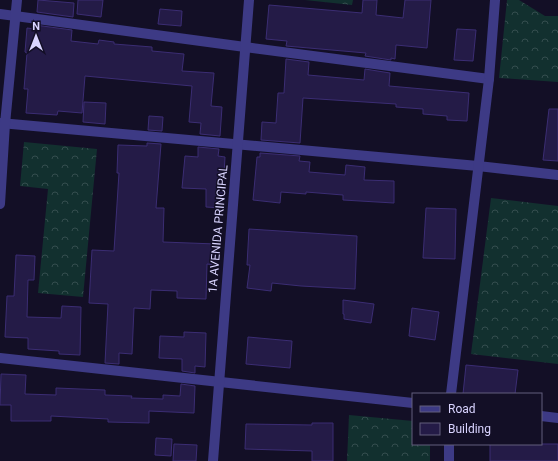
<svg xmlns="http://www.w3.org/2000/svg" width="558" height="461" font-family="Roboto,sans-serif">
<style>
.forest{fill:url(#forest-crowns)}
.building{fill:#241b47;stroke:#3b2d73}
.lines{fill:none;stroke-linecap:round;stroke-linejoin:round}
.street{stroke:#3d3a85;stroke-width:10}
.labels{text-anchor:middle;stroke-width:3;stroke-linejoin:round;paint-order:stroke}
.street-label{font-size:12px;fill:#d9d4ff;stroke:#130f26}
</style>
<defs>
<pattern id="forest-crowns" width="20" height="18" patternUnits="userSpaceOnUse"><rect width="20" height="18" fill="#12302f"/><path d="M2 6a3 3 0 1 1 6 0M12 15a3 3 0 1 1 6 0" fill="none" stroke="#344d4e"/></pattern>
</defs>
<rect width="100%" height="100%" fill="#130f26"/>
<!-- forest -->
<g class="forest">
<path d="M 305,0 L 353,0 L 352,5 Z"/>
<path d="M 507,0 L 519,0 L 545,16 L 558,16 L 558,82 L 499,78 Z"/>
<path d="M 24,142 L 97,149 L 83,297 L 38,293 L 48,189 L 20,186 Z"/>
<path d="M 491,198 L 558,206 L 558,364 L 471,354 Z"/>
<path d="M 349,415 L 413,421 L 413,444 L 430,444 L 430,461 L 347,461 Z"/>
</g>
<!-- building -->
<g class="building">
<path d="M 38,0 L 74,3 L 73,17 L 37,12 Z"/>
<path d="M 78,0 L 103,0 L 101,17 L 77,14 Z"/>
<path d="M 363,0 L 377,0 L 376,15 L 403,18 L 405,0 L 431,0 L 427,48 L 396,45 L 395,59 L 391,58 L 391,60 L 365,56 L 366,53 L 286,46 L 287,41 L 266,39 L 269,5 L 362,13 Z"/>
<path d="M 160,9 L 182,11 L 181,26 L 158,24 Z"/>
<path d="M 35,25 L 72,30 L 71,41 L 98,44 L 99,40 L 114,42 L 114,44 L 152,47 L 152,51 L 184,54 L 182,71 L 214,73 L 211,106 L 222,107 L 220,136 L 200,134 L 201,123 L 189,122 L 192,86 L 85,76 L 82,113 L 58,111 L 57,115 L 26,113 L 28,89 L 24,89 L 27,53 L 25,52 L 27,28 L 35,29 Z"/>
<path d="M 457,29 L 476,30 L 473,61 L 454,60 Z"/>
<path d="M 286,59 L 309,62 L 308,75 L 364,80 L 365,69 L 390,73 L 389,86 L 469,93 L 467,121 L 447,120 L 447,116 L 423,114 L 423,109 L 396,107 L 396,104 L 303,98 L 300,143 L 261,140 L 262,122 L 276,123 L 278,93 L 284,93 Z"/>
<path d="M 84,102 L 106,103 L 105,124 L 83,122 Z"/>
<path d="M 549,109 L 558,109 L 558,161 L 543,160 Z"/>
<path d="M 149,116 L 163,117 L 162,131 L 148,130 Z"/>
<path d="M 147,143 L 161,144 L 156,208 L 164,208 L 163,242 L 216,244 L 215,265 L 207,264 L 206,299 L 177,298 L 177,291 L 151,290 L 150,309 L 134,308 L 132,354 L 119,353 L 119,364 L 105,363 L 108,304 L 89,303 L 92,250 L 114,251 L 119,173 L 117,173 L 118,145 L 147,146 Z"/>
<path d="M 198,147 L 219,149 L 218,156 L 225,157 L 222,208 L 206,207 L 206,189 L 182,188 L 185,156 L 198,157 Z"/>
<path d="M 260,153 L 300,156 L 299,161 L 310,162 L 309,172 L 345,175 L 346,165 L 365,167 L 364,180 L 394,181 L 394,203 L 343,200 L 343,195 L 306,192 L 306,194 L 281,192 L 280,203 L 253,200 L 257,157 L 260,157 Z"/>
<path d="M 426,208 L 456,209 L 455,259 L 423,258 Z"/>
<path d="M 249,229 L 357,236 L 355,289 L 301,286 L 272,283 L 271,291 L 247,288 L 250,265 L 247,265 Z"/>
<path d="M 16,255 L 35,256 L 34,280 L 28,280 L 27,317 L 61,318 L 62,306 L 81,307 L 80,355 L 59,354 L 59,351 L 28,349 L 28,338 L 5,337 L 7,296 L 14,296 Z"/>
<path d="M 343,300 L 374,304 L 371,323 L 344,319 L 344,314 L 343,314 Z"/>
<path d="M 412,308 L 439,312 L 435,340 L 409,336 Z"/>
<path d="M 184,332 L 206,333 L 205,367 L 195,366 L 195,373 L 182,371 L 182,359 L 159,358 L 160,336 L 184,337 Z"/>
<path d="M 248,337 L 292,341 L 290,368 L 246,364 Z"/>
<path d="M 466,365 L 518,370 L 515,394 L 463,394 Z"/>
<path d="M 1,374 L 26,375 L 25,394 L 56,395 L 56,388 L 105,390 L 105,395 L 132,396 L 131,398 L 163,399 L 163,395 L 180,396 L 181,384 L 195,386 L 194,413 L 149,411 L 149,423 L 108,422 L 108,419 L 51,416 L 51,421 L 11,421 L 11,405 L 0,405 Z"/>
<path d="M 312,423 L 333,423 L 333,461 L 312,461 L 312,451 L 245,449 L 246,424 L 312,425 Z"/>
<path d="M 156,438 L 172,439 L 171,456 L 155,455 Z"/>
<path d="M 174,444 L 197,445 L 196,461 L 173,461 Z"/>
<rect x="490" y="444" width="68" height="17"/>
</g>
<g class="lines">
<!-- street -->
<g class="street">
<path d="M 0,14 L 245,47 L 489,79"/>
<path d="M 0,123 L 478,166 L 558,175"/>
<path d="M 0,204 L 5,124 L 17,0"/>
<path d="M 0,358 L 413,403"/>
<path d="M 451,394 L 489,79 L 495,0"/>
<path d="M 541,416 L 558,418"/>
<path d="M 213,461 L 249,0"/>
<path d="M 449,461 L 449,444"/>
</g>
</g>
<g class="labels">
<!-- street labels -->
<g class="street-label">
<text transform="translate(218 229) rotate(-85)" y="4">1A AVENIDA PRINCIPAL</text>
</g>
</g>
<!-- legend -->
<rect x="412" y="393" width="130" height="52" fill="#130f26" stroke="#625e7d"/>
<rect x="420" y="406" width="20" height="6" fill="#3d3a85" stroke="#625e7d"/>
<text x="448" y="413" font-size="12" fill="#d9d4ff">Road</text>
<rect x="420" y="423" width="20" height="12" fill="#241b47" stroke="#625e7d"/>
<text x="448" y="433" font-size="12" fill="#d9d4ff">Building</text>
<!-- north arrow -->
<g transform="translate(36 36)" stroke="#130f26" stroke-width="3" paint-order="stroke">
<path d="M0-3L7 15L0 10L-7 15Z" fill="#d9d4ff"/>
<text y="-6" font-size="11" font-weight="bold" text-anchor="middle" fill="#d9d4ff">N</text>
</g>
</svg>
